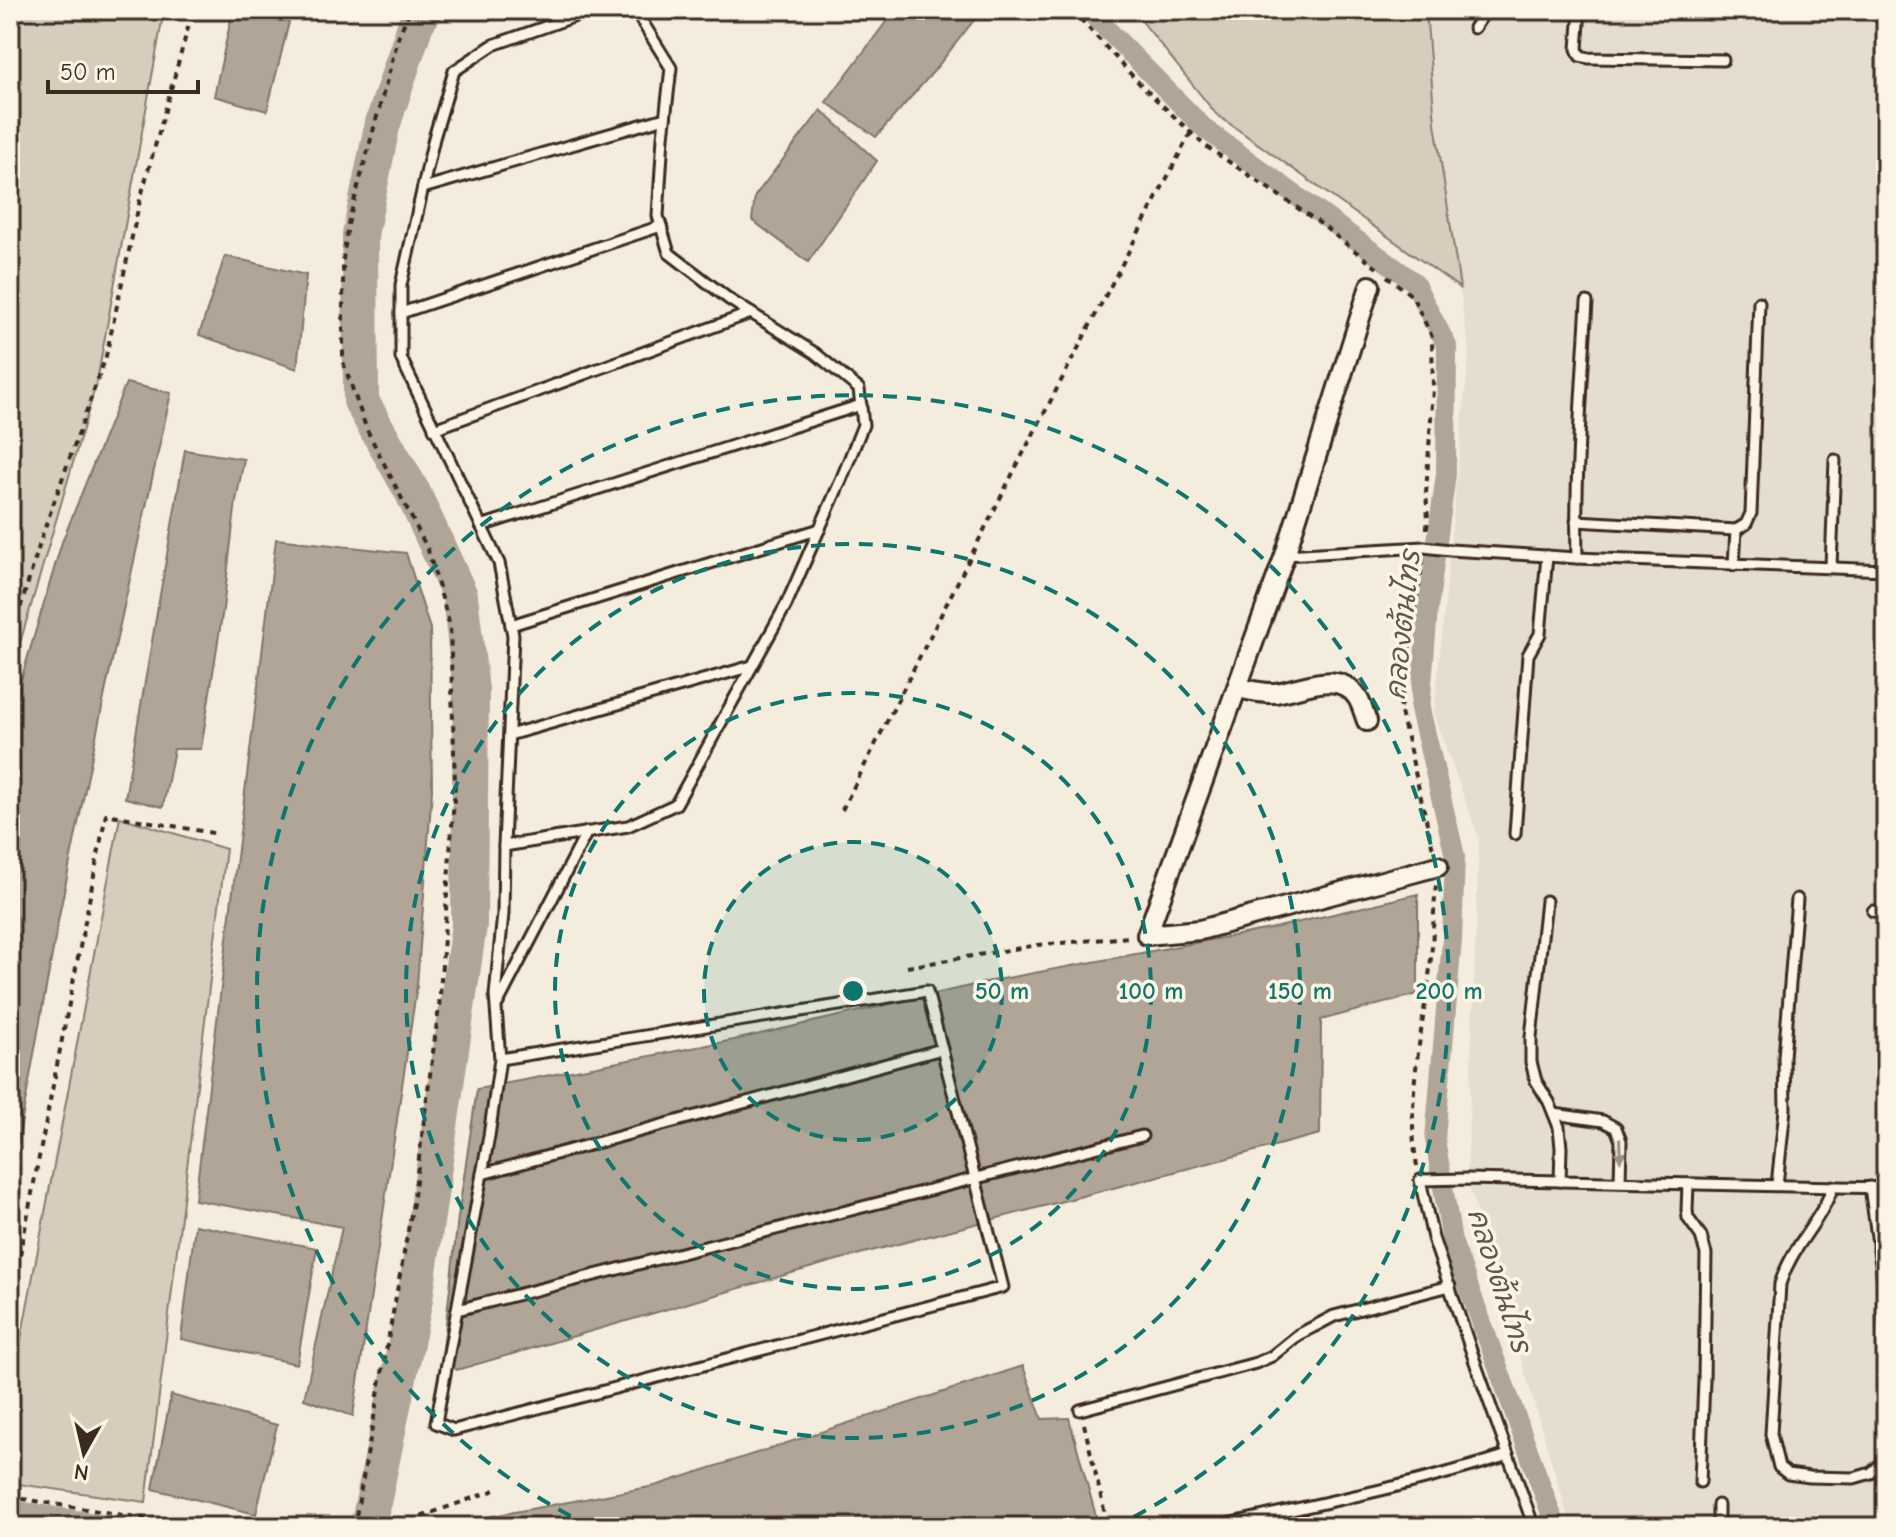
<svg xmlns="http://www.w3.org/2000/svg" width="1896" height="1537" font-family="'Comic Neue','Playpen Sans Thai',sans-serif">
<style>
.built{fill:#e5ddce}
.green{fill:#d6cdbd;stroke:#887c6e;stroke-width:2}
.water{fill:#b0a596;stroke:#817466;stroke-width:2}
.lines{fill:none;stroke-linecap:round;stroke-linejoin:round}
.canal{stroke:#b0a596;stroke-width:20}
.river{stroke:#b0a596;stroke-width:36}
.lane-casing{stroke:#3b2a1e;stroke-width:15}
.street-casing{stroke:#3b2a1e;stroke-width:24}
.path{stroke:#3b2a1e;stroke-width:4;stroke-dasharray:6 6;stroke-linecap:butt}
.lane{stroke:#fcf5e5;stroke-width:9}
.street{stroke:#fcf5e5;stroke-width:18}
.oneway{fill:#9c9082}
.ring{fill:none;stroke:#0f766e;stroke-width:4;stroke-dasharray:14 10}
.labels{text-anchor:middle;stroke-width:7;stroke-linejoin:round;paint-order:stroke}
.water-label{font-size:28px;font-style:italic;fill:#645548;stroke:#fcf5e5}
.centre{fill:#0f766e;stroke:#fcf5e5;stroke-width:4}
.ring-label{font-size:24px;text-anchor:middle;font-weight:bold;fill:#0f766e;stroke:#fcf5e5;stroke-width:7;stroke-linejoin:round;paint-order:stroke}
</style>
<rect width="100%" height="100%" fill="#f4eddd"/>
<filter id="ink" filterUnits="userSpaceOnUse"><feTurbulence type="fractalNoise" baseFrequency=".0125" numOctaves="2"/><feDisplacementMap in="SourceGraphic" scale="16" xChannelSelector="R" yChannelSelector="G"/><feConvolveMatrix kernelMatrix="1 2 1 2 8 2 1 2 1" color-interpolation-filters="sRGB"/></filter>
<g filter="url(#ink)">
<!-- built -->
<path class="built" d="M 1426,10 L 1886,10 L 1886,1527 L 1571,1527 L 1467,1179 L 1479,839 L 1434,715 L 1469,352 L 1435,123 Z"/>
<!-- green -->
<g class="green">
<path d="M 10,10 L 164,10 L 97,381 L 10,677 Z"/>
<path d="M 1133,10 L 1426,10 L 1435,123 L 1460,288 L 1216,114 Z"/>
<path d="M 120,817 L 226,849 L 146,1502 L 10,1483 L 10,1397 Z"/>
</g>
<!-- water -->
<g class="water">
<path d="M 233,10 L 292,10 L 267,111 L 214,96 Z"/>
<path d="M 895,10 L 982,10 L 933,72 L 876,137 L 826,102 Z"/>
<path d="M 821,110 L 877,161 L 808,262 L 752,220 L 755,196 Z"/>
<path d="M 225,256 L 306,275 L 297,369 L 199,335 Z"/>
<path d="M 126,383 L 171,393 L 106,688 L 60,911 L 10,1186 L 10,717 L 62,542 Z"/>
<path d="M 185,450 L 244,459 L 236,501 L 223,609 L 201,749 L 174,749 L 163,807 L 125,798 Z"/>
<path d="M 276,539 L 406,553 L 430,629 L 432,790 L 417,985 L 353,1416 L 304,1399 L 342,1227 L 195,1200 Z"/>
<path d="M 1418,894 L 1418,994 L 1321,1020 L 1320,1134 L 837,1260 L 457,1370 L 442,1358 L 458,1217 L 477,1089 L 734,1040 L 991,981 L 1270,929 Z"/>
<path d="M 195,1225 L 317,1248 L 297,1364 L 181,1339 Z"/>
<path d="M 1023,1366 L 1042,1419 L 1069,1418 L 1099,1527 L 442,1527 L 443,1525 L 655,1486 Z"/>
<path d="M 171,1395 L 277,1425 L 256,1514 L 153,1489 Z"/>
</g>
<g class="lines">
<!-- canal -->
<g class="canal">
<path d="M 1088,10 L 1205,129 L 1414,282 L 1447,346 L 1446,474 L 1428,609 L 1420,709 L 1455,856 L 1452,939 L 1435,1139 L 1452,1241 L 1556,1527"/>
<path d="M 10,1510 L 120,1527"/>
</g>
<!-- river -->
<path class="river" d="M 368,1527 L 415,1299 L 469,925 L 471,690 L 460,596 L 413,493 L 361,401 L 360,235 L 382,126 L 416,23 L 425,10"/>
<!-- lane casing -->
<g class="lane-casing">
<g id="lane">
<path d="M 1580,10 L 1577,49 L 1580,56 L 1589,58 L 1723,60"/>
<path d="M 1474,28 L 1486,10"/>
<path d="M 423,188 L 665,118"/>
<path d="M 401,313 L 661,226"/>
<path d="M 434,429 L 751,313"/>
<path d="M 1576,521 L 1736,530"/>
<path d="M 481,526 L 861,405"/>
<path d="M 1285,555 L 1424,547 L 1450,550 L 1577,558 L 1886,570"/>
<path d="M 1577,558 C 1575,473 1582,387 1587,302"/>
<path d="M 1734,565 L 1736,530 L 1746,524 L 1751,513 L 1759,302"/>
<path d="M 1831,567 L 1835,460"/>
<path d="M 511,625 L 820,529"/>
<path d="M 509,735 L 752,666"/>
<path d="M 1515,834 L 1528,655 L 1540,634 L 1547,556"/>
<path d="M 504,846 L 513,635 L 511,625 L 499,563 L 401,358 L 401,285 L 434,138 L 454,71 L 493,45 L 593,10"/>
<path d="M 1546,901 L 1531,1037 L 1531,1062 L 1536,1081 L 1549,1102 L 1559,1127 L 1561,1148 L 1560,1181"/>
<path d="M 1873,911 L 1886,913"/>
<path d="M 498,1003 L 587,832"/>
<path d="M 500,1059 L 927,991 L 1003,1287 L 454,1430 L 436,1423 L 489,1136 L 500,1059 L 495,995 L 503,914 L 504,846 L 628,826 L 676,804 L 786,605 L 841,480 L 863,425 L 859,389 L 815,353 L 730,300 L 669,253 L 658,216 L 663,137 L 671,68 L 638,15 L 639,10"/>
<path d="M 1554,1114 L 1603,1121 L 1616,1128 L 1621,1141 L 1620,1182"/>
<path d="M 482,1174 L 942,1049"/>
<path d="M 1688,1184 L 1687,1210 L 1688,1218 L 1701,1236 L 1706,1254 L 1704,1380 L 1700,1482"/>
<path d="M 1777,1185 L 1785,1109 L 1784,1057 L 1797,899"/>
<path d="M 1833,1186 C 1821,1222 1792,1245 1780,1284 L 1771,1434 L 1779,1467 L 1788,1474 L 1810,1477 L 1854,1478 L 1871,1473 L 1882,1463 L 1886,1449 L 1886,1419"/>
<path d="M 1870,1187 L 1882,1272 L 1886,1333"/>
<path d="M 457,1310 L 1142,1136"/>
<path d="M 1080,1410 L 1256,1363 L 1272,1356 L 1298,1335 L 1334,1316 L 1450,1286"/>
<path d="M 1213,1527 C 1313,1505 1412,1486 1508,1455"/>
<path d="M 1534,1527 L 1476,1365 L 1433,1238 L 1420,1180 L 1467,1179 L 1886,1188"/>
<path d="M 1718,1527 L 1718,1505"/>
</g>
</g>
<!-- street casing -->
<g class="street-casing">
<g id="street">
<path d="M 1370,286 L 1285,555 L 1147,935 L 1200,930 L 1438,866"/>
<path d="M 1237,688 C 1250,690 1262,694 1275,693 C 1302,690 1337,668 1357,697 C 1362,704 1364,714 1367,721"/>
</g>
</g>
<!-- path -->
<g class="path">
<path d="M 1072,10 L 1139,83 L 1204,145 L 1314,219 L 1377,268"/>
<path d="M 1387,276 L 1412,296 L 1432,337 L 1433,388 L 1426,493 L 1428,519 L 1426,535"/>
<path d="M 1423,559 L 1400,708 L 1433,849"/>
<path d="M 10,642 L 43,533 L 106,356 L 140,200 L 193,10"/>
<path d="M 842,810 L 1015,469 L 1191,132"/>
<path d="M 907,967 L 1038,945 L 1129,937"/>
<path d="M 1417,1166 C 1406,1105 1420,1044 1428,983 C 1433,951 1433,917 1436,885"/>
<path d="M 10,1314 L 17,1270 L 106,814 L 218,834"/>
<path d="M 1084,1424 L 1108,1527"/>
<path d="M 10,1497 L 199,1527"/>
<path d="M 354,1527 L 413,1203 L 439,1007 L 455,784 L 450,626 L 428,550 L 367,430 L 343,362 L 343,259 L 348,224 L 399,35 L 410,10"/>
<path d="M 401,1527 L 403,1523 L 498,1489"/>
</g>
<!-- lane -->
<use href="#lane" class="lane"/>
<!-- street -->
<use href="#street" class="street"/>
</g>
<!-- one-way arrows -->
<defs><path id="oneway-solid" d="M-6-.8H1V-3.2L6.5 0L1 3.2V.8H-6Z" transform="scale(2)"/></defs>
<use class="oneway" href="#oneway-solid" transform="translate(1620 1150) rotate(88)"/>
</g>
<!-- distance rings -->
<circle cx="853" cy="991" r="149" fill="#0f766e" fill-opacity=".12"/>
<g class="ring">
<circle cx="853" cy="991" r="149"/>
<circle cx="853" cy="991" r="298"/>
<circle cx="853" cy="991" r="447"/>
<path d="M592 1527A596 596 0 1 1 1114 1527"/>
</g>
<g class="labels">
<!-- water labels -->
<g class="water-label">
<text transform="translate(1402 625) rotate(-84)" y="10">คลองต้นไทร</text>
<text transform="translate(1500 1280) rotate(72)" y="10">คลองต้นไทร</text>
</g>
</g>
<circle cx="853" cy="991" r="12" class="centre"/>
<g class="ring-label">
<text x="1002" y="999">50 m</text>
<text x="1151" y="999">100 m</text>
<text x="1300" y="999">150 m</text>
<text x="1449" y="999">200 m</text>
</g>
<!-- margin -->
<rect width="1896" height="1537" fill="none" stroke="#fcf5e5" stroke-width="40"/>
<rect x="20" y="20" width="1856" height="1497" fill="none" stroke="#3b2a1e" stroke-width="3" filter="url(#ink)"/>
<!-- north arrow -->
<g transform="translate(84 1453) rotate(188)" stroke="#fcf5e5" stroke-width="6" paint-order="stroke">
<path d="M0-6L14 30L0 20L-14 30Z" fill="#3b2a1e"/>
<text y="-12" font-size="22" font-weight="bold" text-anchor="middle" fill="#3b2a1e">N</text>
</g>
<!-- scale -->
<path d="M48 80v12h150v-12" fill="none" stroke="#3b2a1e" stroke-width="4"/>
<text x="60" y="80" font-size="24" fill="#3b2a1e" stroke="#fcf5e5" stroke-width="6" paint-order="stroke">50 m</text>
</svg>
